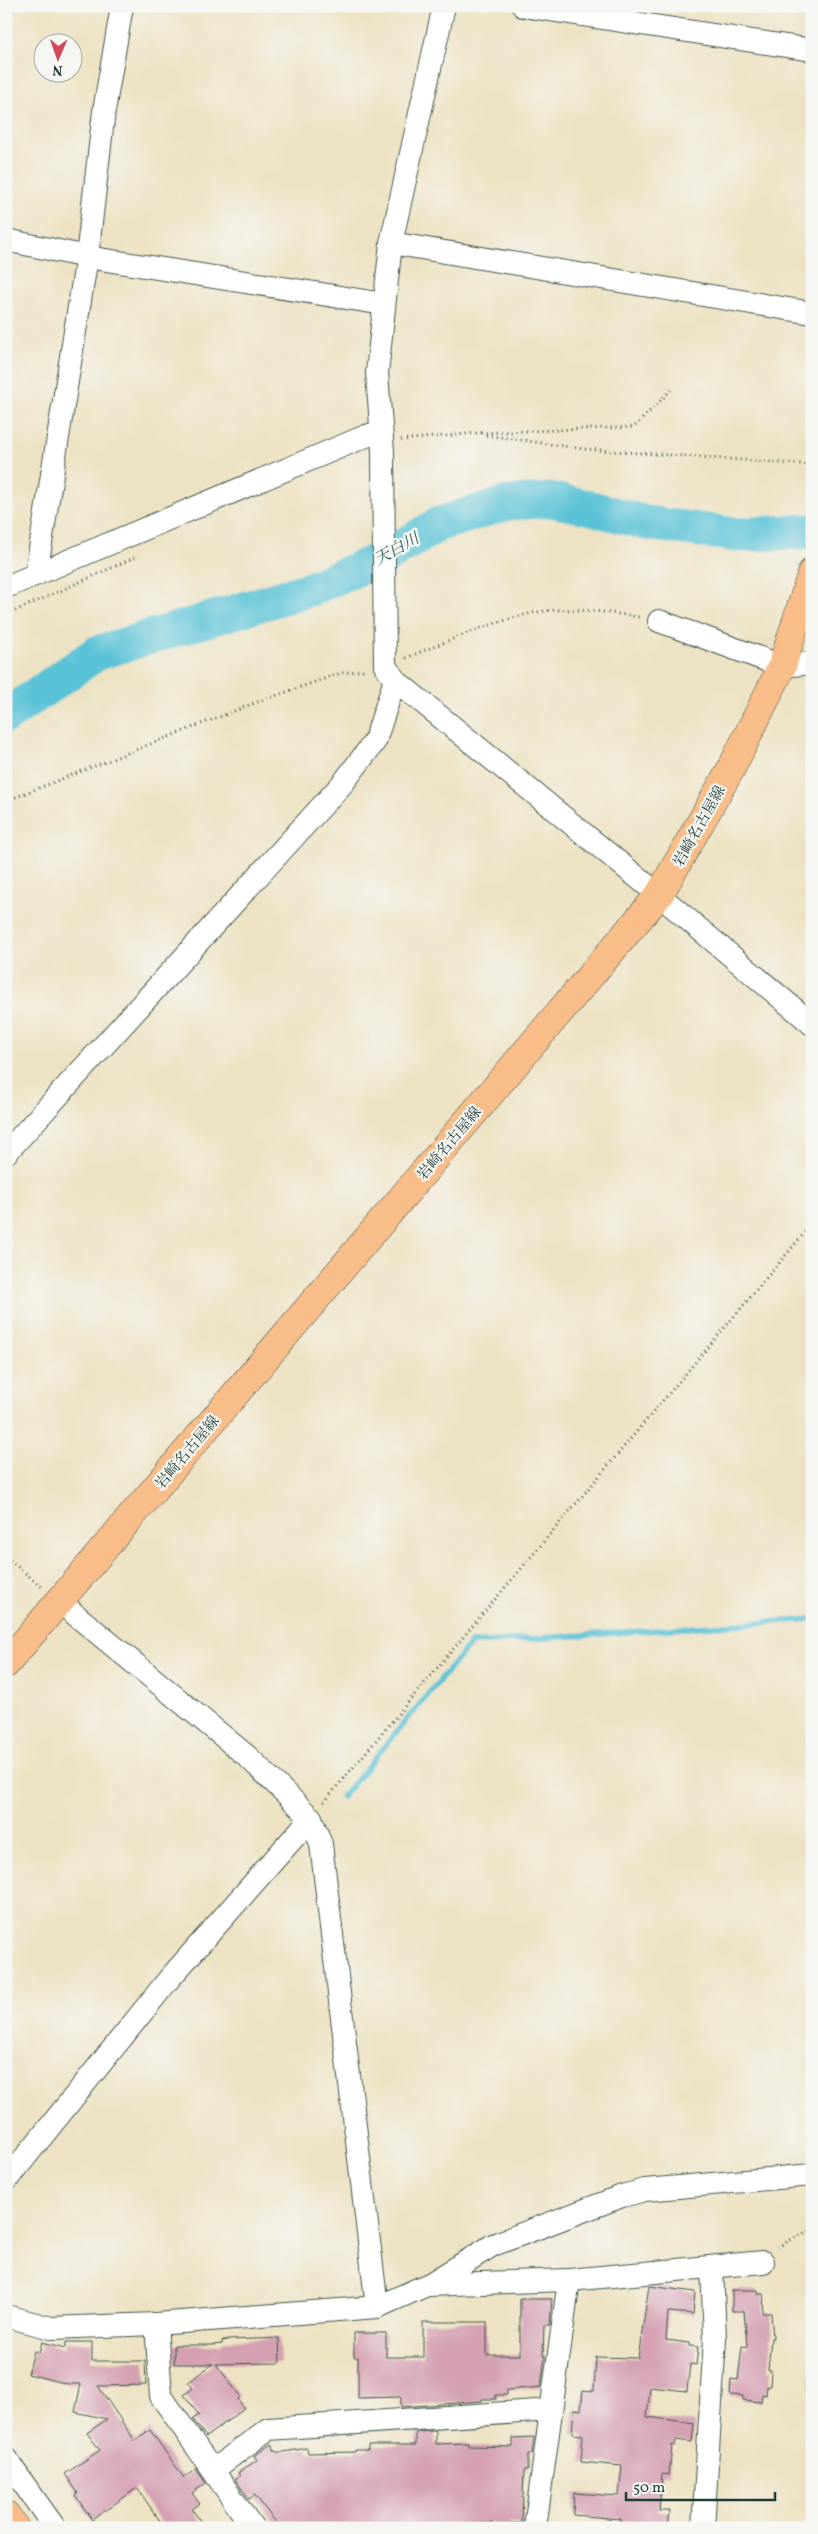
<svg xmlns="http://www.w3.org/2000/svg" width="818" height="2534" font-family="Vollkorn,'Noto Serif JP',serif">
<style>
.water{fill:#5ac2d7;stroke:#3c8086}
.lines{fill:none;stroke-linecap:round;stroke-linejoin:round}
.stream{stroke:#5ac2d7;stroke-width:5.5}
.river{stroke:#5ac2d7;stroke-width:35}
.building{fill:#d4a0b2}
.minor-casing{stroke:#3e5649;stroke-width:24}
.major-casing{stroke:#3e5649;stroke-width:29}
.highway-casing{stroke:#3e5649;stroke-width:29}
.path{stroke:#3e5649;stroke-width:3;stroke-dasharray:1 4;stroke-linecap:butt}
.minor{stroke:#fff;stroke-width:22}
.major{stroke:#f8bd89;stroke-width:28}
.highway{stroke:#f8bd89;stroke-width:28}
.labels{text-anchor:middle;stroke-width:4.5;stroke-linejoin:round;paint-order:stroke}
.street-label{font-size:15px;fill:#1f3d34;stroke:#f6f6f2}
.water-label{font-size:16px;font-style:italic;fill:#2e5e5d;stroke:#f6f6f2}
</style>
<rect width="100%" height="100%" fill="#f6f6f2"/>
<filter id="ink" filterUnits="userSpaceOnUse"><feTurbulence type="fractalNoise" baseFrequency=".02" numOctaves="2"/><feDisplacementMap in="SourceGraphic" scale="10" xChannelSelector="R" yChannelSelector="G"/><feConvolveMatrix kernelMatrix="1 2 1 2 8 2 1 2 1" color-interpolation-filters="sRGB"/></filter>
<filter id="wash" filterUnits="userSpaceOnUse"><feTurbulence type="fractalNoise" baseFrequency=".0096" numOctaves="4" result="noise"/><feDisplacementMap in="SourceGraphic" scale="20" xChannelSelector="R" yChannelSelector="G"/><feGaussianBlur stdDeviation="1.12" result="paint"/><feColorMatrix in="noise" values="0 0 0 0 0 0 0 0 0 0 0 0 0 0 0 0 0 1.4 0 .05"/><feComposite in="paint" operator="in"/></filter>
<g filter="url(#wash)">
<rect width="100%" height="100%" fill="#ede2c3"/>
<!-- water -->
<path class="water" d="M 812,2341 L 812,2444 L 805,2441 L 811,2411 Z"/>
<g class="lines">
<!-- stream -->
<path class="stream" d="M 342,1797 L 471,1643 L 812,1619"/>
<!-- river -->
<path class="river" d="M 6,716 L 97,653 L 310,589 L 383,558 L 439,524 L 508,503 L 552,500 L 588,507 L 646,523 L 738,535 L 812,531"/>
</g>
<g id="blocks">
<!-- building -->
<g class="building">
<path d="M 649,2286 L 695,2292 L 693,2314 L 668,2312 L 666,2340 L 689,2343 L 689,2346 L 698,2347 L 696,2365 L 690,2364 L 687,2391 L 650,2387 L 647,2417 L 694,2423 L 692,2442 L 676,2440 L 675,2446 L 672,2445 L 669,2475 L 662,2474 L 659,2511 L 670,2511 L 668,2528 L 621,2528 L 621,2519 L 573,2515 L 574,2493 L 619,2496 L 622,2466 L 581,2462 L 583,2435 L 572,2434 L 574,2409 L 581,2410 L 583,2390 L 594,2391 L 596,2357 L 638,2358 Z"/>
<path d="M 732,2290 L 758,2290 L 758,2294 L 764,2294 L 763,2313 L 771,2313 L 773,2338 L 771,2338 L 768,2370 L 771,2370 L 770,2386 L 767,2386 L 766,2395 L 762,2394 L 761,2402 L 743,2400 L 743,2396 L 730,2395 L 731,2379 L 738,2380 L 742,2346 L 747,2347 L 744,2311 L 732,2311 Z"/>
<path d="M 520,2299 L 552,2299 L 550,2325 L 544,2325 L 543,2356 L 545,2356 L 541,2387 L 507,2390 L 507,2395 L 496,2395 L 496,2399 L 482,2399 L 482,2401 L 401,2407 L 401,2397 L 358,2398 L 358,2357 L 354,2357 L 354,2333 L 386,2333 L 386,2357 L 423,2357 L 423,2322 L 487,2322 L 487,2355 L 520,2355 Z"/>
<path d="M 279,2338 L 280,2363 L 216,2364 L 240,2396 L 238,2399 L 244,2408 L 206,2437 L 193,2419 L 199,2415 L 184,2395 L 193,2388 L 188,2382 L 213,2364 L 174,2364 L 174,2345 L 213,2345 L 222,2344 L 222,2341 L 229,2340 Z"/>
<path d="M 42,2342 L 66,2348 L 66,2342 L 92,2342 L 92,2361 L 145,2361 L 146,2385 L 98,2386 L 135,2441 L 150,2430 L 184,2478 L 196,2469 L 206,2483 L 192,2493 L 200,2504 L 192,2509 L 205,2528 L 165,2528 L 137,2488 L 92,2520 L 75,2495 L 78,2493 L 65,2474 L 100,2450 L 87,2433 L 107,2419 L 75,2412 L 81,2384 L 68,2384 L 28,2374 L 34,2351 L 39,2353 Z"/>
<path d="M 436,2431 L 436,2444 L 468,2443 L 468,2446 L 513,2447 L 513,2438 L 534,2437 L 532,2454 L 528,2454 L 528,2470 L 524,2470 L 522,2523 L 509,2523 L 509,2528 L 493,2528 L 493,2523 L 462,2524 L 462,2528 L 280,2528 L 255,2495 L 249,2499 L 235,2479 L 240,2476 L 238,2473 L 257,2460 L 254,2456 L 271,2444 L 276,2452 L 284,2452 L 307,2448 L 308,2453 L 355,2452 L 355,2450 L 368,2450 L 368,2445 L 416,2445 L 416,2432 Z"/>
</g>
</g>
</g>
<g filter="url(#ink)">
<use href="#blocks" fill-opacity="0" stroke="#3e5649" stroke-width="1"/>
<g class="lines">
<!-- minor casing -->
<g class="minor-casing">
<g id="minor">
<path d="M 444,6 L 391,243 L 377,373 L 383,452 L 385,666 L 395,680 L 659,895 L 812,1024"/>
<path d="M 523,6 L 812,50"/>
<path d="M 6,240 L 87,257 L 384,304"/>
<path d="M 391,243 L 812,313"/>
<path d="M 36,574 L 87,257 L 104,111 L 122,6"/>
<path d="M 6,587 L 366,436 L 380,432"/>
<path d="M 659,621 L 782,666 L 812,663"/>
<path d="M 6,1153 L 343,783 L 375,741 L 395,680"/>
<path d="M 60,1602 L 248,1757 L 311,1818 L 321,1844 L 377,2307"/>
<path d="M 6,2181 L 169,1979 L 311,1818"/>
<path d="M 428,2285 L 493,2245 L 622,2196 L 645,2190 L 812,2175"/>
<path d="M 6,2316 L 51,2328 L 156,2324 L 377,2307 L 427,2285 L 569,2280 L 763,2262"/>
<path d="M 156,2324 L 161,2396 L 253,2528"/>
<path d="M 6,2459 L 55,2528"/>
<path d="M 213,2470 L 268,2429 L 551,2410"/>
<path d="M 535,2528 L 569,2280"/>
<path d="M 703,2528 L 715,2339 L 712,2268"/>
</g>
</g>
<!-- major casing -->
<g class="major-casing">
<path id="major" d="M 6,1664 L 659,895 L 732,767 L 782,666 L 812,572"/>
</g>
<!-- highway casing -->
<g class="highway-casing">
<path id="highway" d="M 6,2515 L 15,2528"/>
</g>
<!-- path -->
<g class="path">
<path d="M 486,435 L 584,449 L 812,465"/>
<path d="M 401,440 L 477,433 L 634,427 L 671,390"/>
<path d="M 6,615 L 138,556"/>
<path d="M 406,658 C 447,641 489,623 532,613 C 565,606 607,612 639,617"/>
<path d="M 6,801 L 252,704 L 341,673 L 364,670"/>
<path d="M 6,1557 L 42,1587"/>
<path d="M 324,1802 L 812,1224"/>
<path d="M 777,2247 L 812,2229"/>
</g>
<!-- minor -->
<use href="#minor" class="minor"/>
<!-- major -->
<use href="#major" class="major"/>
<!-- highway -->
<use href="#highway" class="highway"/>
</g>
</g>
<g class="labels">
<!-- street labels -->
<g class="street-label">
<text transform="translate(699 826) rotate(-61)" y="5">岩崎名古屋線</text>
<text transform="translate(449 1143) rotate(-50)" y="5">岩崎名古屋線</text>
<text transform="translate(187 1452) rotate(-50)" y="5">岩崎名古屋線</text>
</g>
<!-- water labels -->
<g class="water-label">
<text transform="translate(396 548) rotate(-29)" y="6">天白川</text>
</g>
</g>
<!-- margin -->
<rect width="818" height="2534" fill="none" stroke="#f6f6f2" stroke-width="25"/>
<!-- north arrow -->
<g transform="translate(58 58) rotate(182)"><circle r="24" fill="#f6f6f2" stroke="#a0aca6"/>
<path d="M0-4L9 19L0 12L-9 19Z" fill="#d1495b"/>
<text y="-8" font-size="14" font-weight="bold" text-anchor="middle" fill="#1f3d34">N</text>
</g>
<!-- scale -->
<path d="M626 2492v8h149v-8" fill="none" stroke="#1f3d34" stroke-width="2.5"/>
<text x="633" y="2492" font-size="15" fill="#1f3d34" stroke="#f6f6f2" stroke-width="4" paint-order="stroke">50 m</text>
</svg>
